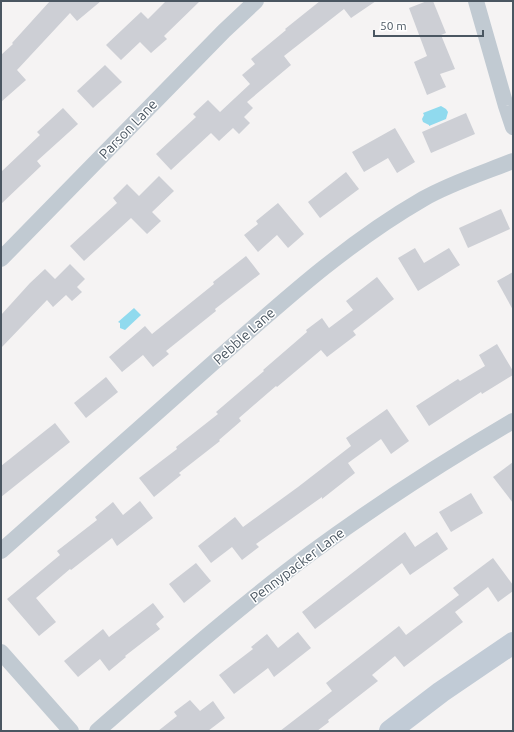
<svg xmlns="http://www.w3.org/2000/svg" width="514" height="732" font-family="Ubuntu,sans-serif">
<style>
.water{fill:#90daee}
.building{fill:#cdcfd5}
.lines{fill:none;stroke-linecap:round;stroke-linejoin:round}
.street{stroke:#c1cad2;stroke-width:16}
.secondary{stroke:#c1cbd6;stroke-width:22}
.labels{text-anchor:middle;stroke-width:3;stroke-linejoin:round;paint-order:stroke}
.street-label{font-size:14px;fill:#4a5661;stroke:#fff}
</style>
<rect width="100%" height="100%" fill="#f5f3f3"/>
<!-- water -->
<g class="water">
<path d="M 441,106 L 446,109 L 448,112 L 446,119 L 429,126 L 429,125 L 423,122 L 422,119 L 424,115 L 423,113 Z"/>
<path d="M 134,308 L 141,315 L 125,330 L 120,328 L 120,323 L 118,322 Z"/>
</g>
<!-- building -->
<g class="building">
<path d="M 50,1 L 101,1 L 77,21 L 70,13 L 17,70 L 26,80 L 1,102 L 1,55 L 13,44 L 12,43 Z"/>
<path d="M 166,1 L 200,1 L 164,36 L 167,39 L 151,53 L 140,42 L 121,60 L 106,45 L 141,12 L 148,19 Z"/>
<path d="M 320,1 L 376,1 L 351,18 L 344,9 L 284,56 L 291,65 L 247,102 L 253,108 L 244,117 L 250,123 L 239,134 L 233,128 L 219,141 L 211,133 L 171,170 L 156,154 L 196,117 L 193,114 L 208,100 L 220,112 L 250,84 L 242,75 L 255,64 L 251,59 L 286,30 L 285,29 Z"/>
<path d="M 427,1 L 433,1 L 446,33 L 441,35 L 455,69 L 440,74 L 446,87 L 427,95 L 414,62 L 427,56 L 409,8 Z"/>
<path d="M 105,65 L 122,82 L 93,108 L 77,91 Z"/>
<path d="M 63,108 L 78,124 L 37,161 L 41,166 L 1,204 L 1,172 L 40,135 L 37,132 Z"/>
<path d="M 466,113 L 475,134 L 431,153 L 422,132 Z"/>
<path d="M 395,128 L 415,162 L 397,173 L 388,158 L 364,172 L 352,152 Z"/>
<path d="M 346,172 L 359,189 L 320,218 L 308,202 Z"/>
<path d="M 159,176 L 174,191 L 152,212 L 161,221 L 147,234 L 131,218 L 84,261 L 70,246 L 117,203 L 113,198 L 127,184 L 139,196 Z"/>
<path d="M 278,203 L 304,234 L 288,248 L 277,235 L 258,252 L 244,235 L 258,224 L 256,221 Z"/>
<path d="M 501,209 L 510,229 L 468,248 L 459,228 Z"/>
<path d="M 415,248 L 424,263 L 449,248 L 460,265 L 418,291 L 398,258 Z"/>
<path d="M 246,256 L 260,274 L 215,309 L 216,311 L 166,351 L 169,354 L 153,367 L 143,355 L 122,372 L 109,357 L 145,326 L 152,334 L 214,284 L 213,282 Z"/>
<path d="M 70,264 L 85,279 L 77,287 L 82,292 L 72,301 L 66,295 L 53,307 L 47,300 L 1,348 L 1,315 L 30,283 L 45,269 L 55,279 Z"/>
<path d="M 513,272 L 513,310 L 497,281 Z"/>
<path d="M 377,277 L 394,299 L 353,331 L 356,335 L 327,357 L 321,350 L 277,387 L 276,386 L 239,418 L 241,421 L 219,440 L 220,441 L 179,473 L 181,475 L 154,497 L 139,478 L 177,449 L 176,447 L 218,414 L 216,412 L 264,371 L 263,370 L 307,332 L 306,330 L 322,318 L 329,328 L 353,310 L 346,301 Z"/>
<path d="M 497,344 L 513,371 L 513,375 L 482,394 L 481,392 L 429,426 L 416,406 L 458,379 L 460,381 L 485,366 L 479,355 Z"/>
<path d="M 106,377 L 118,392 L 86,418 L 74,403 Z"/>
<path d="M 387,409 L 409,441 L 391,454 L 381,439 L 348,463 L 355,473 L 322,499 L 322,497 L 256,544 L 259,547 L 242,560 L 232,547 L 211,563 L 198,546 L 235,517 L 243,527 L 298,487 L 351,446 L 346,438 Z"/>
<path d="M 55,423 L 70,442 L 1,497 L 1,466 Z"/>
<path d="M 513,462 L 513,503 L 493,477 Z"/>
<path d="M 471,493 L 483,513 L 451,532 L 439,512 Z"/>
<path d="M 140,501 L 153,518 L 117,546 L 112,538 L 71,570 L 70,569 L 36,598 L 56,622 L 39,636 L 7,599 L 60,555 L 57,551 L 97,520 L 95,517 L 113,502 L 123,515 Z"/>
<path d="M 405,532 L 415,547 L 437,532 L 448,549 L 410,575 L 402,563 L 315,629 L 302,612 Z"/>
<path d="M 493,558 L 513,585 L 513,591 L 498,602 L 488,587 L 455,612 L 463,622 L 404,667 L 395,656 L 372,675 L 378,681 L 328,720 L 329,722 L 317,731 L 280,731 L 332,691 L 326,683 L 399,626 L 406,635 L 459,595 L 453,588 Z"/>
<path d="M 196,563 L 211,581 L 184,603 L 169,584 Z"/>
<path d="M 153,603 L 164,617 L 156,624 L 160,629 L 125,656 L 126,657 L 109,671 L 100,659 L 78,677 L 64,661 L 103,629 L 109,637 Z"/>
<path d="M 298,632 L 311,648 L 274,677 L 268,668 L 234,694 L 219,675 L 253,649 L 251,647 L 267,634 L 278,648 Z"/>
<path d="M 190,700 L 200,711 L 213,701 L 225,718 L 208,731 L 158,731 L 177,716 L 174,712 Z"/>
</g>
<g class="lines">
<!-- street -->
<g class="street">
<path d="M 476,1 L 506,106 L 513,127"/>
<path d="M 1,259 L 224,31 L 256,1"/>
<path d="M 1,551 C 72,488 142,426 213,363 C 280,304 345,244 423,199 C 451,183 483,173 513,161"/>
<path d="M 1,652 L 71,731"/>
<path d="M 97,731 C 167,670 236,609 311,553 C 376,505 443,462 513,421"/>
</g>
<!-- secondary -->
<path class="secondary" d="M 390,731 L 441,692 L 513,643"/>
</g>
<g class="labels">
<!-- street labels -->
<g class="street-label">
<text transform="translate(128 129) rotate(-46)" y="5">Parson Lane</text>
<text transform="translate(244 336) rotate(-42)" y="5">Pebble Lane</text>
<text transform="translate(297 565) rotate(-37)" y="5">Pennypacker Lane</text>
</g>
</g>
<!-- border -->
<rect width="514" height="732" fill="none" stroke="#4a5661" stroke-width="4"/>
<!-- scale -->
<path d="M374 30v6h109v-6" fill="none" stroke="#4a5661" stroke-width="2"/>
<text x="380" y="30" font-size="12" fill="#4a5661" stroke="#ffffff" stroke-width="3" paint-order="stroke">50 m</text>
</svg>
